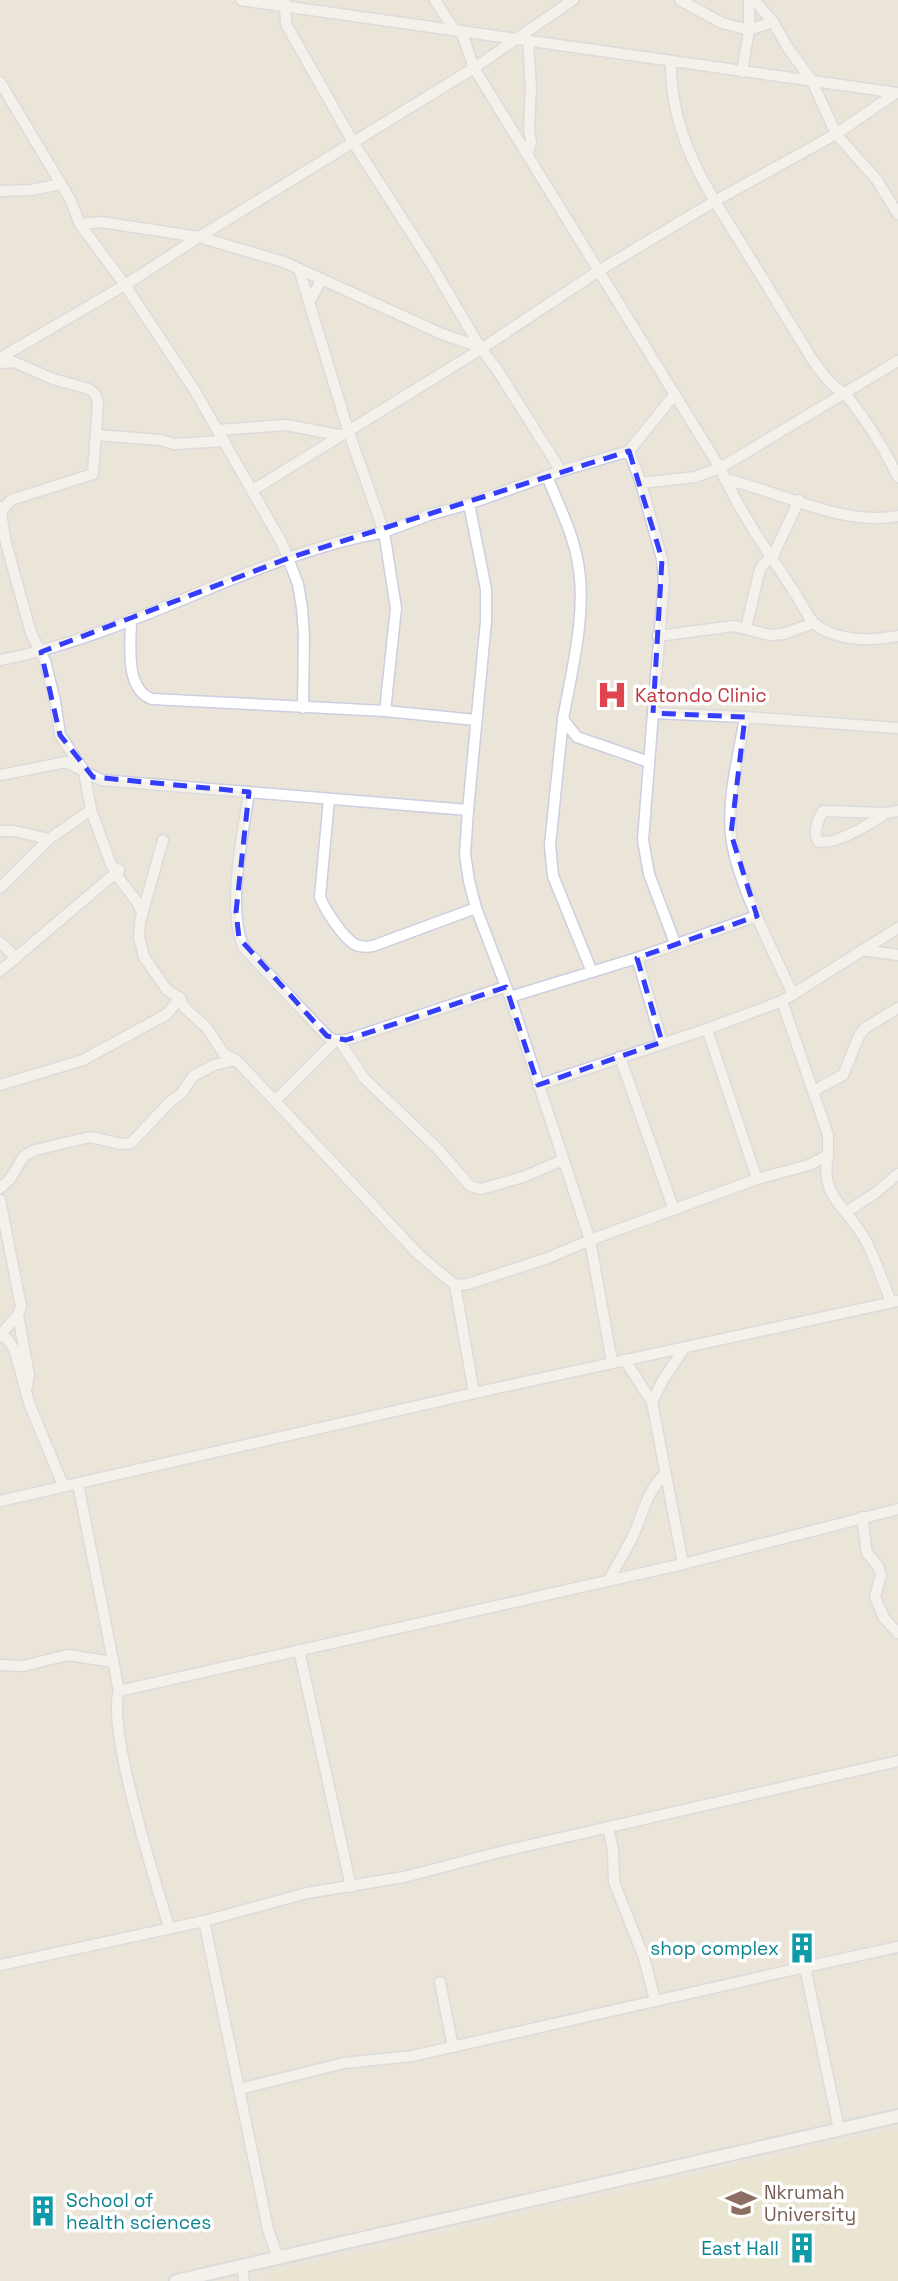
<svg xmlns="http://www.w3.org/2000/svg" width="898" height="2281" font-family="'Space Grotesk',sans-serif">
<style>
.education{fill:#ece5c6}
.lines{fill:none;stroke-linecap:round;stroke-linejoin:round}
.minor-casing{stroke:#cdcee1;stroke-width:13}
.tertiary-casing{stroke:#cdcee1;stroke-width:16}
.minor{stroke:#fff;stroke-width:10}
.tertiary{stroke:#fff;stroke-width:12}
.marked{fill:none;stroke:#343dfb;stroke-width:5;stroke-dasharray:14 9;stroke-linejoin:round}
.labels{text-anchor:middle;stroke-width:7;stroke-linejoin:round;paint-order:stroke}
.health-label{font-size:19px;fill:#be3a42;stroke:#fff;text-anchor:start}
.culture-label{font-size:19px;fill:#0d838f;stroke:#fff;text-anchor:end}
.education-label{font-size:19px;fill:#785e54;stroke:#fff;text-anchor:start}
</style>
<rect width="100%" height="100%" fill="#eae5d8"/>
<!-- education -->
<path class="education" d="M 898,2130 L 898,2281 L 270,2281 L 269,2275 Z"/>
<g class="lines">
<!-- minor casing -->
<g class="minor-casing">
<g id="minor">
<path d="M 241,0 L 898,93"/>
<path d="M 435,0 L 454,30"/>
<path d="M 573,0 L 474,68 L 720,468 C 740,513 768,552 795,593 C 801,602 807,617 815,624 C 837,642 872,641 898,636"/>
<path d="M 680,0 L 722,23 L 749,30 L 742,72"/>
<path d="M 749,0 L 749,30 L 773,22"/>
<path d="M 754,0 L 773,22 L 788,48 L 812,81 L 836,134 L 877,180 L 898,214"/>
<path d="M 285,3 L 286,24 L 295,40 L 353,142 L 430,262 L 480,347"/>
<path d="M 671,62 C 670,134 705,186 742,245 C 765,282 787,318 810,356 C 817,366 824,378 834,386 C 839,390 843,392 847,396 C 867,421 884,448 898,477"/>
<path d="M 0,82 L 70,199 L 80,224 L 125,285 L 195,391 L 282,543 L 298,584 L 302,608 L 304,635 L 303,708"/>
<path d="M 527,154 L 531,143 L 529,128 L 531,88 L 528,41"/>
<path d="M 0,191 L 31,190 L 61,184"/>
<path d="M 80,224 L 101,222 L 199,237 L 284,262 L 442,334 L 480,347 L 498,371 L 561,471"/>
<path d="M 309,302 L 322,279"/>
<path d="M 0,358 L 125,285 L 199,237 L 474,68 L 461,31"/>
<path d="M 0,363 L 14,362 L 53,379 L 89,389 L 95,394 L 98,403 L 93,474 L 11,500 L 0,513"/>
<path d="M 218,430 L 286,425 L 339,435"/>
<path d="M 97,435 L 161,440 L 174,444 L 224,441"/>
<path d="M 629,451 L 675,394"/>
<path d="M 547,476 C 558,504 573,533 578,563 C 587,613 572,669 563,719"/>
<path d="M 725,479 C 779,491 843,527 898,516"/>
<path d="M 641,483 L 695,477 L 720,468 L 898,361"/>
<path d="M 253,490 L 481,349 L 600,270 L 715,201 L 836,134 L 896,93"/>
<path d="M 0,507 L 6,543 L 31,633 L 45,661 L 55,701 L 60,735 L 84,771 L 91,810 L 112,867 L 119,870 L 117,876 L 137,902 L 142,913"/>
<path d="M 131,619 C 131,643 124,689 152,699 L 385,711 L 476,720"/>
<path d="M 746,628 L 760,569 L 764,563 L 772,558 L 799,500"/>
<path d="M 658,636 L 734,626 L 770,635 L 783,634 L 814,623"/>
<path d="M 0,660 C 133,635 251,556 384,532 L 348,430 L 299,269"/>
<path d="M 385,711 L 396,608 L 384,532 L 429,515 L 469,504"/>
<path d="M 653,713 L 643,840 L 649,874 L 675,943"/>
<path d="M 745,717 L 898,728"/>
<path d="M 0,775 L 66,762 L 101,780 L 468,810"/>
<path d="M 249,792 C 243,834 226,910 244,948 L 327,1036 L 335,1041 L 346,1040 L 505,987"/>
<path d="M 329,799 L 320,897 C 325,910 343,938 356,945 C 361,947 367,947 373,946 L 476,908"/>
<path d="M 886,813 C 873,822 834,847 818,841 C 813,831 818,820 823,811 L 886,813 L 898,811"/>
<path d="M 0,831 L 14,831 L 49,839"/>
<path d="M 163,840 L 140,922 L 139,937 L 144,957 L 167,990 L 180,998 L 185,1008 L 207,1028 L 224,1054 L 236,1060 L 275,1101"/>
<path d="M 0,888 L 49,839 L 91,810"/>
<path d="M 0,942 L 16,958"/>
<path d="M 862,950 L 898,955"/>
<path d="M 637,958 L 662,1042"/>
<path d="M 0,971 L 119,870"/>
<path d="M 592,972 L 553,876 L 550,845 L 563,719 L 577,737 L 649,762"/>
<path d="M 510,997 L 637,958 L 757,916"/>
<path d="M 782,1001 L 828,1135 L 828,1155 L 809,1165 L 757,1179 L 590,1240 L 510,997 L 476,908 L 469,881 L 465,854 L 468,810 L 486,621 L 486,589 L 469,504 L 561,471 L 629,451 L 641,483 L 662,559 L 664,581 L 653,713 L 745,717 C 739,755 727,796 731,835 C 736,882 773,950 793,995"/>
<path d="M 707,1029 L 757,1179"/>
<path d="M 339,1040 L 364,1078 L 438,1149 L 470,1186 L 481,1189 L 523,1177 L 563,1160"/>
<path d="M 335,1041 L 275,1101 L 419,1255 L 455,1285 L 468,1284 L 548,1258 L 590,1240 L 612,1362"/>
<path d="M 620,1057 L 674,1210"/>
<path d="M 0,1085 L 83,1060 L 167,1014 L 180,998"/>
<path d="M 538,1085 L 707,1029 L 782,1001 L 898,928"/>
<path d="M 813,1091 L 843,1075 L 859,1036 L 865,1028 L 898,1008"/>
<path d="M 828,1155 C 819,1198 848,1207 866,1241 C 876,1261 883,1282 891,1302"/>
<path d="M 0,1188 L 10,1179 L 24,1156 L 35,1150 L 90,1137 L 122,1144 L 131,1143 L 170,1102 L 181,1094 L 193,1076 L 214,1065 L 235,1060"/>
<path d="M 0,1200 L 21,1306 L 18,1315 L 1,1334"/>
<path d="M 846,1212 L 874,1194 L 898,1174"/>
<path d="M 455,1285 L 474,1393"/>
<path d="M 18,1315 L 29,1375 L 27,1386"/>
<path d="M 0,1334 L 8,1340 L 15,1351 L 29,1403 L 63,1485"/>
<path d="M 625,1360 L 652,1402"/>
<path d="M 78,1484 L 119,1691 L 683,1564 L 898,1509"/>
<path d="M 0,1501 L 474,1393 L 898,1301"/>
<path d="M 862,1517 L 867,1553 L 878,1566 L 881,1575 L 875,1597 L 884,1618 L 898,1633"/>
<path d="M 683,1564 L 652,1402 L 663,1380 L 685,1347"/>
<path d="M 608,1581 C 616,1566 625,1552 632,1538 C 643,1515 646,1492 664,1475"/>
<path d="M 299,1650 L 351,1887"/>
<path d="M 0,1665 L 23,1666 L 68,1655 L 113,1662"/>
<path d="M 119,1691 C 106,1728 156,1883 169,1927"/>
<path d="M 608,1828 L 613,1850 L 614,1882 L 644,1958 L 655,2000"/>
<path d="M 204,1921 L 239,2089"/>
<path d="M 0,1965 L 204,1921 L 307,1893 L 404,1877 L 504,1851 L 898,1761"/>
<path d="M 440,1982 L 453,2047"/>
<path d="M 839,2129 L 805,1967 L 898,1947"/>
<path d="M 278,2258 L 268,2229 L 239,2089 L 344,2063 L 412,2056 L 805,1967"/>
<path d="M 242,2265 L 244,2281"/>
</g>
</g>
<!-- tertiary casing -->
<g class="tertiary-casing">
<path id="tertiary" d="M 176,2281 L 898,2116"/>
</g>
<!-- minor -->
<use href="#minor" class="minor"/>
<!-- tertiary -->
<use href="#tertiary" class="tertiary"/>
</g>
<!-- marked area -->
<path d="M0 0H898V2281H0ZM 629,451 L 662,559 L 653,713 L 745,717 L 731,834 L 757,916 L 637,958 L 662,1042 L 538,1085 L 506,987 L 346,1040 L 327,1036 L 239,938 L 236,912 L 249,792 L 93,777 L 60,735 L 41,652 L 289,558 Z" fill="#eae5d8" fill-opacity=".55" fill-rule="evenodd"/>
<path class="marked" d="M 629,451 L 662,559 L 653,713 L 745,717 L 731,834 L 757,916 L 637,958 L 662,1042 L 538,1085 L 506,987 L 346,1040 L 327,1036 L 239,938 L 236,912 L 249,792 L 93,777 L 60,735 L 41,652 L 289,558 Z"/>
<!-- icons -->
<defs>
<g id="hospital-bare" transform="scale(2.415)"><path d="M-5-5h3v3.5h4V-5h3V5h-3V1.5h-4V5h-3Z" fill="#e0444e" stroke="#fff" stroke-width="2.5" paint-order="stroke"/></g>
<g id="building-bare" transform="scale(2.415)"><path d="M-4-6H4V6H1V3H-1V6H-4ZM-2.5-4.3h1.7v1.8h-1.7ZM.8-4.3h1.7v1.8H.8ZM-2.5-1h1.7V.8h-1.7ZM.8-1h1.7V.8H.8Z" fill="#0f9aa8" stroke="#fff" stroke-width="2.5" paint-order="stroke"/></g>
<g id="university-bare" transform="scale(2.415)"><path d="M0-5L7-2L0 1L-7-2ZM-4 1L0 2.5L4 1V4Q0 6-4 4Z" fill="#8d6e63" stroke="#fff" stroke-width="2.5" paint-order="stroke"/></g>
</defs>
<g fill-rule="evenodd">
<use href="#hospital-bare" x="612" y="695"/>
<use href="#building-bare" x="802" y="1948"/>
<use href="#university-bare" x="741" y="2203"/>
<use href="#building-bare" x="43" y="2211"/>
<use href="#building-bare" x="802" y="2248"/>
</g>
<g class="labels">
<!-- health labels -->
<g class="health-label">
<text x="635" y="702">Katondo Clinic</text>
</g>
<!-- culture labels -->
<g class="culture-label">
<text x="779" y="1955">shop complex</text>
<text x="66" y="2207" text-anchor="start">School of<tspan x="66" dy="22">health sciences</tspan></text>
<text x="779" y="2255">East Hall</text>
</g>
<!-- education labels -->
<g class="education-label">
<text x="764" y="2199">Nkrumah<tspan x="764" dy="22">University</tspan></text>
</g>
</g>
</svg>
